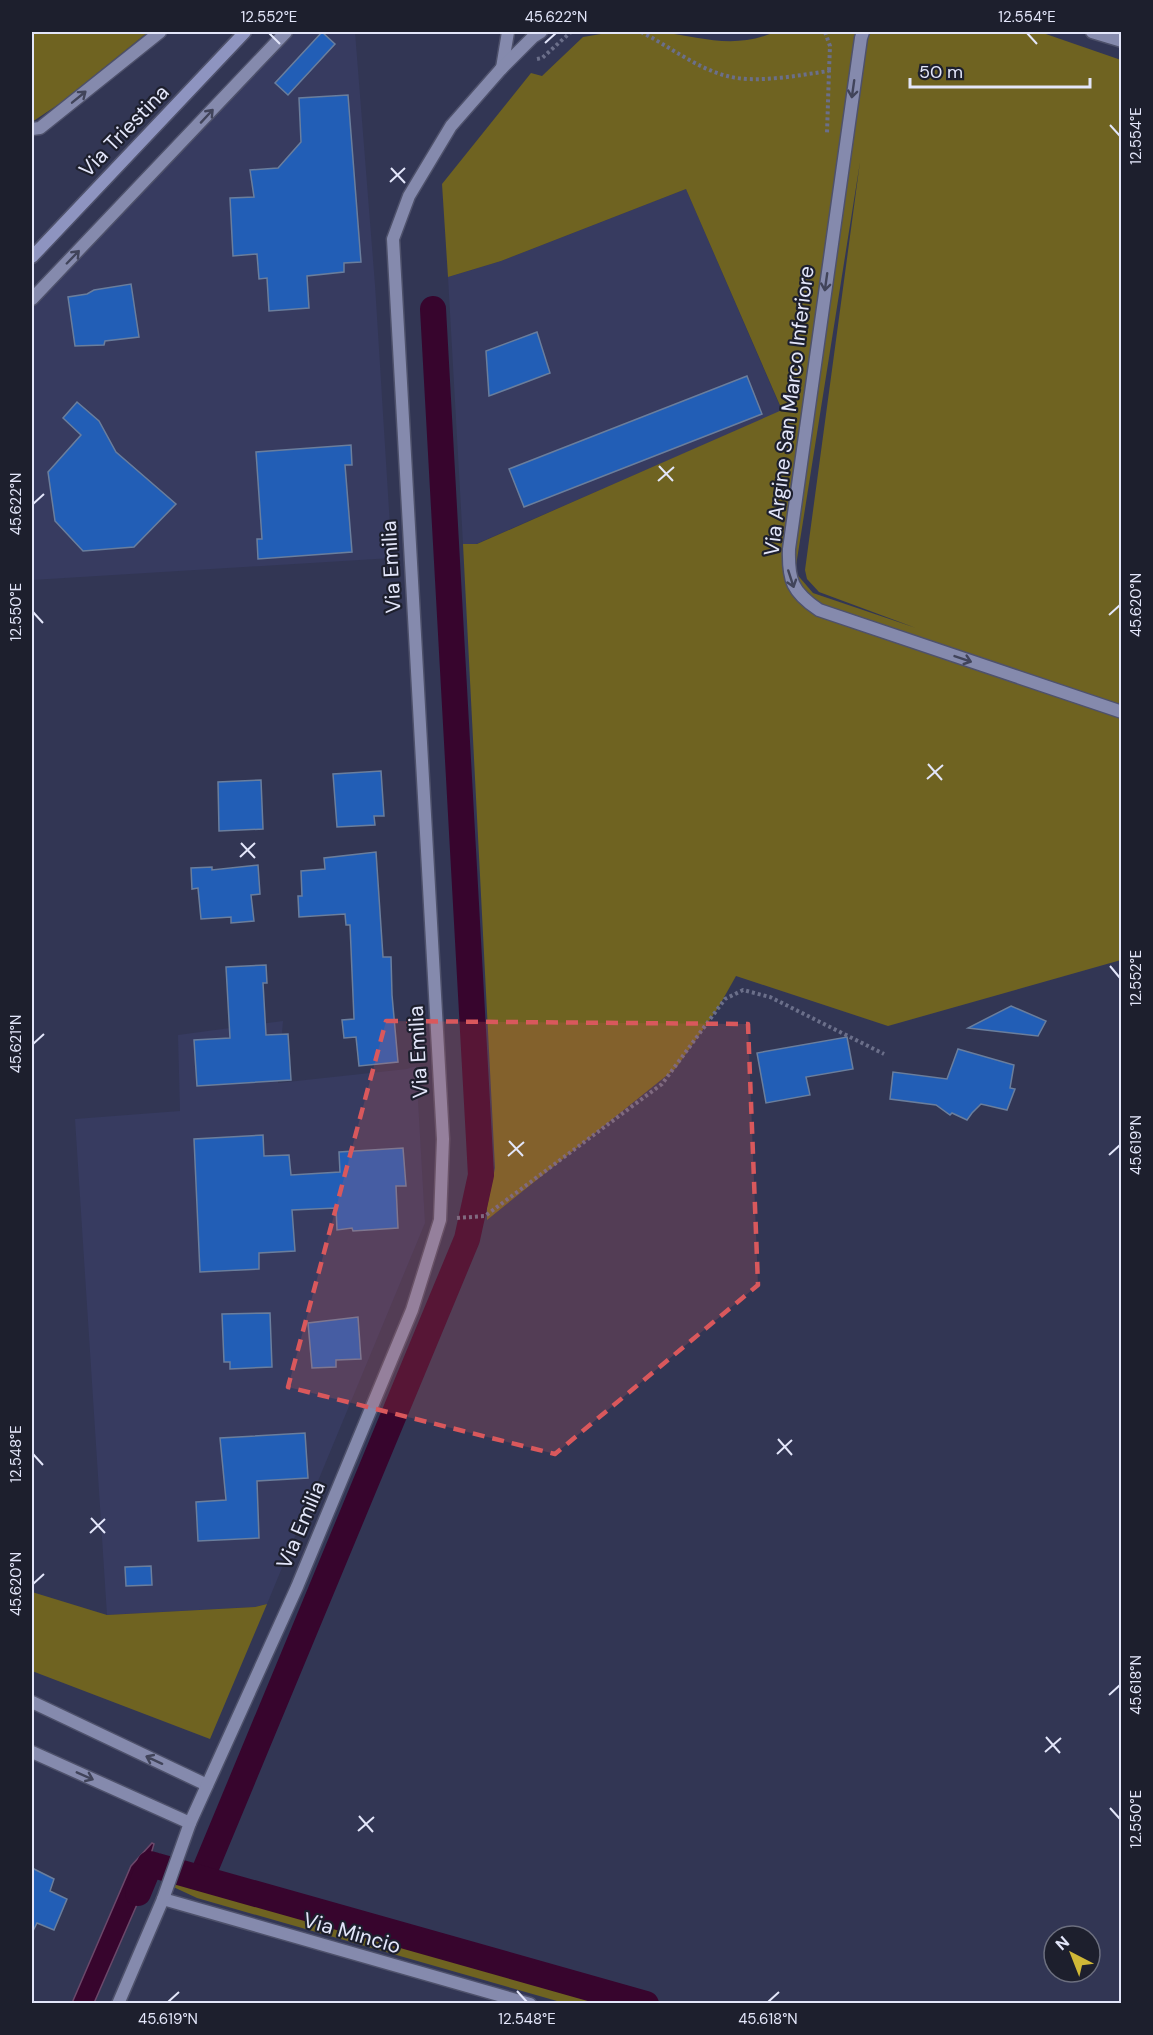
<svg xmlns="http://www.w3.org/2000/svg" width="1153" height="2035" font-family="'DM Sans',sans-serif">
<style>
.built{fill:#373b60}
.green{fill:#6f6321;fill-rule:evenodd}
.water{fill:#37052d;stroke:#6b486a;stroke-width:1.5}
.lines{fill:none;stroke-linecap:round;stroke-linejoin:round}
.canal{stroke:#37052d;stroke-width:26}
.building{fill:#225eb6;stroke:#6a7e9d;stroke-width:1.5}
.minor-casing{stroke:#4e516b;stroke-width:15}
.tertiary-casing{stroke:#4e516b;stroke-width:15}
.secondary-casing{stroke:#4e516b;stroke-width:15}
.path{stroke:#6b6f8a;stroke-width:4;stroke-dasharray:3 3;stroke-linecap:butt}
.minor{stroke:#858aad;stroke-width:12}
.tertiary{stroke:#858aad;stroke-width:12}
.secondary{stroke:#8e94c0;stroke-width:12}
.oneway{stroke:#41445a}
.marked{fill:#d9585c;fill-opacity:0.2;stroke:#d9585c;stroke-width:4.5;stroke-dasharray:12 8;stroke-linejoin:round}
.ticks{fill:none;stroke:#e3e6fa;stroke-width:2}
.labels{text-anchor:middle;stroke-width:4.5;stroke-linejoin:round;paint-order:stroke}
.street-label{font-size:21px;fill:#e3e6fa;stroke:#1d1f2d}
.neatline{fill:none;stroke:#e3e6fa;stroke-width:2}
.ticks-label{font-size:15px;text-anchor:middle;fill:#e3e6fa}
</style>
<rect width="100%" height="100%" fill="#323654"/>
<!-- built -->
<g class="built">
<path d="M 276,32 L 355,32 L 375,285 L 392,558 L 32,580 L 32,296 Z"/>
<path d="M 686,189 L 782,411 L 476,544 L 463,544 L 448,277 L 501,261 Z"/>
<path d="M 283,1021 L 278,1083 L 407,1069 L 416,1066 L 425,1223 L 267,1604 L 255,1607 L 107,1615 L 75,1119 L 180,1111 L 178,1035 Z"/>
</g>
<!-- green -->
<g class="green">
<path d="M 32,32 L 148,32 L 59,104 L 32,122 Z"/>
<path d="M 613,32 C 628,32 645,30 660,32 C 702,37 733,50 775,32 L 1040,32 L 1121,60 L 1121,960 L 888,1026 L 736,976 L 718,1008 L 676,1068 L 487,1220 L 487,1207 L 495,1168 L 463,544 L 477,544 L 782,410 L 686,189 L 501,261 L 448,277 L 442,184 L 531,73 L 542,76 L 583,37 ZM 860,162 L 805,570 L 807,579 L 819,592 L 916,628 L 813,593 L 795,572 Z"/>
<path d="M 32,1592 L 107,1615 L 255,1607 L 267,1604 L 210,1739 L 32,1671 Z"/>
<path d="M 170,1876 L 620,2003 L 564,2003 L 197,1898 L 167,1884 Z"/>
</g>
<!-- water -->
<path class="water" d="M 152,1843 L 154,1844 L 151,1854 L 159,1854 L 94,2003 L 72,2003 L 131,1866 Z"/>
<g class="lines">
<!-- canal -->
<g class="canal">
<path d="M 202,1877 L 467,1239 L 481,1175 L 433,309"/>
<path d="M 138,1893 L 150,1864 L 646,2004"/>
</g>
</g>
<!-- building -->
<g class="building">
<path d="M 322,32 L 335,44 L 288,95 L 275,83 Z"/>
<path d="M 348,95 L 361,262 L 344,263 L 344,272 L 307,276 L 309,308 L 269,311 L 267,278 L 259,279 L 257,254 L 233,256 L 230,198 L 254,197 L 250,170 L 278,168 L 301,142 L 299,98 Z"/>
<path d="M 131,284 L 139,337 L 105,341 L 104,345 L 75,346 L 68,297 L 87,294 L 94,290 Z"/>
<path d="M 537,332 L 550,373 L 489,396 L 486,351 Z"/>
<path d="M 747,376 L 762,414 L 524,507 L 509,469 Z"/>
<path d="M 77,402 L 99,421 L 116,452 L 176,504 L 134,547 L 83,551 L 55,521 L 48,472 L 81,435 L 63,418 Z"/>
<path d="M 351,445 L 352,465 L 345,465 L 352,552 L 258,559 L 257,539 L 262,539 L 256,452 Z"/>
<path d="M 381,771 L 384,816 L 374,816 L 375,825 L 337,827 L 333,774 Z"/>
<path d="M 261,780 L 263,829 L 219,831 L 218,782 Z"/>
<path d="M 376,852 L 383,957 L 391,957 L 392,995 L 398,1062 L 359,1066 L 356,1037 L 344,1038 L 342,1020 L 354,1019 L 350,925 L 346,925 L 345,914 L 299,917 L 298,896 L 302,896 L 301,871 L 325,869 L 324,858 Z"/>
<path d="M 258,865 L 260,894 L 251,895 L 254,921 L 231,923 L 231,917 L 201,919 L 198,888 L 192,889 L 191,868 L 212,867 L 212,870 Z"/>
<path d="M 266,965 L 267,983 L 263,983 L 266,1035 L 288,1034 L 291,1080 L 197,1086 L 194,1040 L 230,1038 L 226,967 Z"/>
<path d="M 1011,1006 L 1046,1021 L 1038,1036 L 968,1028 Z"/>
<path d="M 847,1037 L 853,1069 L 806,1077 L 810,1095 L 766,1103 L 757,1053 Z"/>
<path d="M 958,1049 L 1014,1065 L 1010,1088 L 1015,1089 L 1007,1110 L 981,1104 L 972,1113 L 967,1120 L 952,1113 L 950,1115 L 936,1105 L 890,1099 L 893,1072 L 947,1079 Z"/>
<path d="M 263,1135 L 264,1156 L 289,1155 L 291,1175 L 340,1172 L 339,1152 L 403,1148 L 406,1186 L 396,1186 L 398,1228 L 353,1231 L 352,1228 L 337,1230 L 336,1208 L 292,1210 L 295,1251 L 259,1253 L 259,1269 L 200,1272 L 194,1139 Z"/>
<path d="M 270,1313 L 272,1367 L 230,1369 L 230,1362 L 224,1362 L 222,1314 Z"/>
<path d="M 358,1317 L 361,1359 L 336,1360 L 336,1367 L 312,1368 L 308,1323 Z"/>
<path d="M 305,1433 L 308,1478 L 257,1481 L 259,1538 L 198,1541 L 196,1502 L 226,1500 L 220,1438 Z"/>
<path d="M 151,1566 L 152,1585 L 126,1586 L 125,1567 Z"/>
<path d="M 32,1868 L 54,1879 L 50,1891 L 67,1899 L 54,1930 L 37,1923 L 32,1933 Z"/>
</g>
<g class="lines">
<!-- minor casing -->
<g class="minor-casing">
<g id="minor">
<path d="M 863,32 L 861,38 L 789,549 C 788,580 792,592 819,610 L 1122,712"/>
<path d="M 1092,32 L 1122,41"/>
<path d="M 32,1702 L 207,1785"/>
<path d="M 32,1752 L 190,1823"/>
<path d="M 163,1899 L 530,2004"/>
<path d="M 118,2004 L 163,1899 L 190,1823 L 297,1587 L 412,1310 L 440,1220 L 443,1139 L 393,239 L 409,196 L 451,126 L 501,69"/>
</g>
</g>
<!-- tertiary casing -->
<g class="tertiary-casing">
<g id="tertiary">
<path d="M 502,68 L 508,32"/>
<path d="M 501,69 L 533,37 L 541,32"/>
<path d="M 32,129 L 40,128 L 160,32"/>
<path d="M 32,299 L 286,32"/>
</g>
</g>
<!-- secondary casing -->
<g class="secondary-casing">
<path id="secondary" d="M 32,257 L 245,32"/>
</g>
<!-- path -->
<g class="path">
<path d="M 641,32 C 669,46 696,68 727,76 C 757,84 799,75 829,71 L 827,133 L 829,134"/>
<path d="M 825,32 L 830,46 L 829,71"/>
<path d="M 537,59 L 542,58 L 571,32"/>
<path d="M 457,1218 L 485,1216 L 662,1084 L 725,999 L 743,990 L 770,997 L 884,1054"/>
</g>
<!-- minor -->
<use href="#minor" class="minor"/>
<!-- tertiary -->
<use href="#tertiary" class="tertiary"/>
<!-- secondary -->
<use href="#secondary" class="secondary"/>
</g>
<!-- one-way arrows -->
<defs><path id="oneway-shaft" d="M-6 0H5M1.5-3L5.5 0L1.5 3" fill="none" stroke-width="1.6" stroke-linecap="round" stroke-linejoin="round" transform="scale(1.5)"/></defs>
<g class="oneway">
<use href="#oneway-shaft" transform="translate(853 89) rotate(98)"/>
<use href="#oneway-shaft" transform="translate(79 97) rotate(-39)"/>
<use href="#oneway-shaft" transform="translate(207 116) rotate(-47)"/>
<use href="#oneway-shaft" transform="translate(73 257) rotate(-46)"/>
<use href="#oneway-shaft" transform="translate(826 282) rotate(98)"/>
<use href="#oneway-shaft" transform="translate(791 579) rotate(72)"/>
<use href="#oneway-shaft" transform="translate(963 659) rotate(19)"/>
<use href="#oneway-shaft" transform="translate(154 1760) rotate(-155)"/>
<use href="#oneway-shaft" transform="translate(85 1776) rotate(24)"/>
</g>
<!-- marked area -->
<path class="marked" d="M 386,1021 L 748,1024 L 758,1285 L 555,1454 L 288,1387 Z"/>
<!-- ticks -->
<path class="ticks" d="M 269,33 L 280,44M 1027,33 L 1037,44M 545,43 L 556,33M 1110,125 L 1120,136M 391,168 L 405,183M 390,182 L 405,168M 659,466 L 673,481M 658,481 L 674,467M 33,504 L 44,494M 33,612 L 43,623M 1109,615 L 1120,605M 928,764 L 942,780M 927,779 L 943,765M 241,843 L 255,858M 240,857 L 255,843M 1110,966 L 1120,978M 33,1044 L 44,1034M 509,1141 L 523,1156M 1109,1155 L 1120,1145M 508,1156 L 524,1142M 778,1439 L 792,1455M 33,1454 L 43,1465M 777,1454 L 792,1440M 91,1518 L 105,1533M 90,1533 L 105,1519M 33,1584 L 44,1574M 1109,1695 L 1120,1685M 1046,1737 L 1060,1753M 1045,1752 L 1061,1738M 1110,1808 L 1120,1819M 359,1816 L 373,1832M 358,1831 L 374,1817M 517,1991 L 527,2002M 168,2002 L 179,1992M 768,2002 L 779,1992"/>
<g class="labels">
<!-- street labels -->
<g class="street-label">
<text transform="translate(124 131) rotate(-46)" y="7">Via Triestina</text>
<text transform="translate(789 411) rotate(-83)" y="7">Via Argine San Marco Inferiore</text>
<text transform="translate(391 567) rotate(-93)" y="7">Via Emilia</text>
<text transform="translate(418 1052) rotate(-93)" y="7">Via Emilia</text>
<text transform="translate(301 1525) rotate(-67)" y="7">Via Emilia</text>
<text transform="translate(352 1933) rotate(16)" y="7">Via Mincio</text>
</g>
</g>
<!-- border -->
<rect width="1153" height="2035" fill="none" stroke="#1d1f2d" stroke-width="66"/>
<!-- north arrow -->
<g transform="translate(1072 1954) rotate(318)"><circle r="28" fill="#1d1f2d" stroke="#6c6f7f" stroke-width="1.5"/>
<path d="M0-4.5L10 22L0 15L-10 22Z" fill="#d0b837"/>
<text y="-9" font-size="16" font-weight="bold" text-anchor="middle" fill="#e3e6fa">N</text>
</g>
<!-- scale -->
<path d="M910 78v9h180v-9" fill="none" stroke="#e3e6fa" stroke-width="3"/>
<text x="919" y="78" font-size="18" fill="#e3e6fa" stroke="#1d1f2d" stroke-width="4.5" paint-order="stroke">50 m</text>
<rect x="33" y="33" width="1087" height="1969" class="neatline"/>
<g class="ticks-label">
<text x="269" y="22">12.552°E</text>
<text x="556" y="22">45.622°N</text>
<text x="1027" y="22">12.554°E</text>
<text transform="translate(1136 136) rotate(-90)" y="5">12.554°E</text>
<text transform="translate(16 504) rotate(-90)" y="5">45.622°N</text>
<text transform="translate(1136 605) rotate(-90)" y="5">45.620°N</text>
<text transform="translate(16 612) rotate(-90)" y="5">12.550°E</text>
<text transform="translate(1136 978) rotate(-90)" y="5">12.552°E</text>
<text transform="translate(16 1044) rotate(-90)" y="5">45.621°N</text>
<text transform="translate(1136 1145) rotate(-90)" y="5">45.619°N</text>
<text transform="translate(16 1454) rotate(-90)" y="5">12.548°E</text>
<text transform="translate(16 1584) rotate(-90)" y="5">45.620°N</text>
<text transform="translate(1136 1685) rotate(-90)" y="5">45.618°N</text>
<text transform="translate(1136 1819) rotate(-90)" y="5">12.550°E</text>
<text x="168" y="2024">45.619°N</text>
<text x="527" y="2024">12.548°E</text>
<text x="768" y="2024">45.618°N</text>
</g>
</svg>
